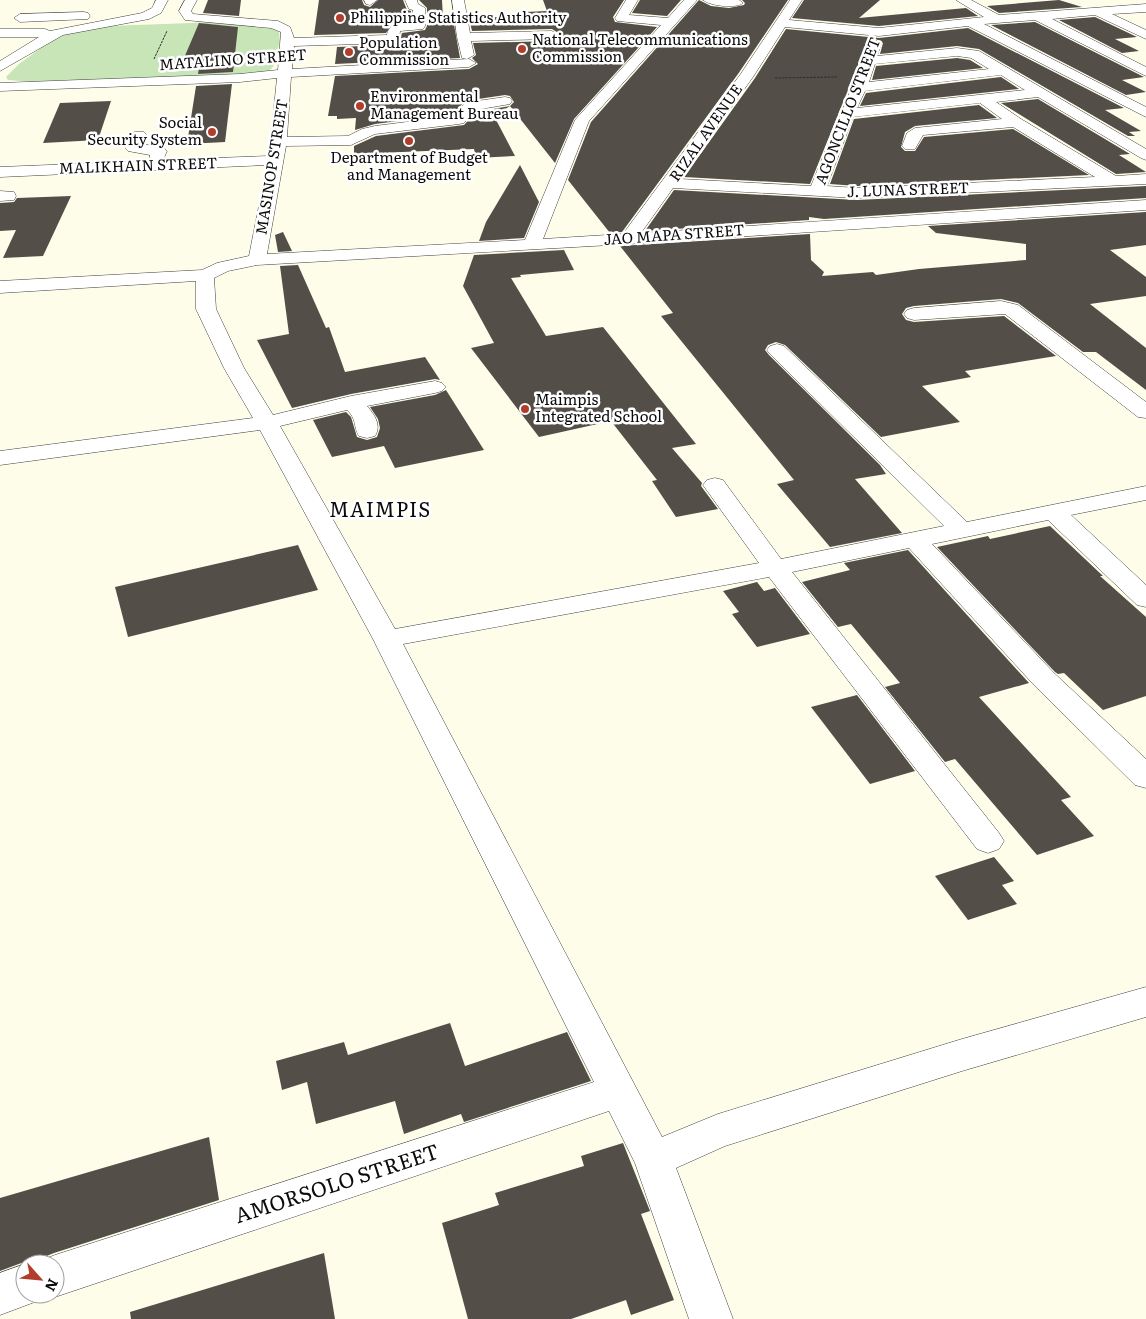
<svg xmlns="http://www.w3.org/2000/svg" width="1146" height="1319" font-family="Literata,serif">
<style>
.green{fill:#c7e5b7}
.building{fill:#534e48}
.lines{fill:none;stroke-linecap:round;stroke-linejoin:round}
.minor-casing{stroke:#3e3e3e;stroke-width:1}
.path{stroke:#2d2d2d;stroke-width:1;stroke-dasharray:2.5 1;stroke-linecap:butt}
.minor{fill:#fff;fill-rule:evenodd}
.poi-dot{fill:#b13d2d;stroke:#fff;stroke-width:2}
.labels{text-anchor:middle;stroke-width:5;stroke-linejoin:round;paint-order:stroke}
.far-poi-label{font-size:15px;fill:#0b0b0b;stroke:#fff;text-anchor:start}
.far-street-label{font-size:15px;fill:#0b0b0b;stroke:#fff}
.quarter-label{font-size:20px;letter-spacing:1px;fill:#0b0b0b;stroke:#fff}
.near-street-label{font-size:21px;fill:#0b0b0b;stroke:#fff}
</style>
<rect width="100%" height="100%" fill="#fefdea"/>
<!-- green -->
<path class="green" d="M 218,22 L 274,28 L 279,32 L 280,41 L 273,67 L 267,72 L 254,75 L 34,82 L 8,80 L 6,77 L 19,64 L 45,45 L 66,33 L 110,26 Z"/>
<!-- building -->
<g class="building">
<path d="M 208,0 L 241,0 L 239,16 L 203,13 Z"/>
<path d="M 319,0 L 362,0 L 364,5 L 370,7 L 378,0 L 403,0 L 407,10 L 411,11 L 411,21 L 393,24 L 386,33 L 314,35 Z"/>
<path d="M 419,0 L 442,0 L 443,19 L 453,19 L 460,58 L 335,64 L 337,47 L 393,45 L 400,41 L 402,33 L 425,30 L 427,26 L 427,8 Z"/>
<path d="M 543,0 L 624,0 L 613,17 L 615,22 L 657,27 L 574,119 L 555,163 L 510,106 L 514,102 L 510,96 L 505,95 L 465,101 L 453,114 L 375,124 L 355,130 L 356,118 L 337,119 L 337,116 L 328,116 L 335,76 L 469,69 L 478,64 L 472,58 L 476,55 L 473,43 L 553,41 L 560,34 L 552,29 L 472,31 L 469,18 L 526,16 L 525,12 L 547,11 Z"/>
<path d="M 640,0 L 681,0 L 667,16 L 632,13 Z"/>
<path d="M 699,0 L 711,6 L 729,8 L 744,5 L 745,3 L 742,0 L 788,0 L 738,74 L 622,232 L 610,233 L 568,180 L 591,122 Z"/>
<path d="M 804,0 L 880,0 L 859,18 L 966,8 L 978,16 L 879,26 L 792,18 Z"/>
<path d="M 1059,0 L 1082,7 L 999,13 L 987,6 Z"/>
<path d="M 1095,17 L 1137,37 L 1115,39 L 1139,51 L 1122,53 L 1059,20 Z"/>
<path d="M 1035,22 L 1144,77 L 1122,80 L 1146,92 L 1126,95 L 991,25 Z"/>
<path d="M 199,23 L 238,27 L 233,72 L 198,74 L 201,57 L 184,58 Z"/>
<path d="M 968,28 L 1124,108 L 1105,110 L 1141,131 L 1129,132 L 1135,136 L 1128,136 L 979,49 L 957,46 L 880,54 L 883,43 L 874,38 L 867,43 L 810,184 L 684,177 L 755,78 L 786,29 L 879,38 Z"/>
<path d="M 957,58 L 970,60 L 983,68 L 872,80 L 876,66 Z"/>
<path d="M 1001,77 L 1019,89 L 860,106 L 866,93 Z"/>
<path d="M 232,84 L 225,142 L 187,144 L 196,86 Z"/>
<path d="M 1038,99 L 1130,154 L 1119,155 L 1146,172 L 1116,174 L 1001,103 Z"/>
<path d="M 111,101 L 98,140 L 43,143 L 60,103 Z"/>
<path d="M 979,105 L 997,118 L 915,126 L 905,132 L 901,147 L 905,151 L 915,151 L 924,137 L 1013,129 L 1089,175 L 857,186 L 830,184 L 854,119 Z"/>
<path d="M 510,106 L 494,116 L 515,156 L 476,158 L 474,149 L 354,154 L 354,146 L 376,136 L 464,125 L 476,112 Z"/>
<path d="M 520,165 L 539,202 L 524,238 L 479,241 L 486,222 Z"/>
<path d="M 1146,186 L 1146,198 L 824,219 L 809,217 L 809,220 L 645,231 L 674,190 L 857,200 Z"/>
<path d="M 71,196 L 43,256 L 3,258 L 16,230 L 0,231 L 0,203 L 14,202 L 17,198 Z"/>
<path d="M 1146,212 L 1146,245 L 1110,250 L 1146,277 L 1146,296 L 1090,304 L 1146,348 L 1146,390 L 1096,352 L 1083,352 L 1018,303 L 1001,299 L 914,306 L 906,308 L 902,314 L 906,320 L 914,322 L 1004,316 L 1056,356 L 965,371 L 971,377 L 922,386 L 960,422 L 881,437 L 785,345 L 776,342 L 768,345 L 765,350 L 769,355 L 880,465 L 886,474 L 855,479 L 902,533 L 830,547 L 777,484 L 794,480 L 661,316 L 673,313 L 620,246 L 810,234 L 811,260 L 824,272 L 822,276 L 873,272 L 876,275 L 919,269 L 1026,260 L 1026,244 L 936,233 L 928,226 Z"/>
<path d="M 283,232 L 292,251 L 278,252 L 275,235 Z"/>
<path d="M 564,250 L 574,270 L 520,275 L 521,277 L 511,278 L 546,336 L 603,327 L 696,444 L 672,448 L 702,483 L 701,486 L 718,509 L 676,517 L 652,481 L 657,480 L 611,421 L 539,437 L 471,348 L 494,343 L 463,286 L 474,255 Z"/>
<path d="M 298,265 L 326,328 L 329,327 L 345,372 L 425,357 L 440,380 L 435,379 L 351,394 L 292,408 L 257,340 L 289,334 L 280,266 Z"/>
<path d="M 446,390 L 484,450 L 395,468 L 384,446 L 332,457 L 313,420 L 346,412 L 351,417 L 357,437 L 367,440 L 377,437 L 380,428 L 378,419 L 370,407 L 435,395 Z"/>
<path d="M 1050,526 L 1103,576 L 1100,576 L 1146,617 L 1146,696 L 1103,710 L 1064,673 L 1058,674 L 1055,672 L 937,547 L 988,536 L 990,539 Z"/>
<path d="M 298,545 L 318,590 L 128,637 L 115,587 Z"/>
<path d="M 908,550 L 1029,683 L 979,697 L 1071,797 L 1061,800 L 1094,836 L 1037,855 L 955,759 L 945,762 L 885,687 L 900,683 L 851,624 L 838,627 L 802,582 L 850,570 L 844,563 Z"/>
<path d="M 757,582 L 764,591 L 775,588 L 810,634 L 757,647 L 732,614 L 739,612 L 723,591 Z"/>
<path d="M 857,695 L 915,771 L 870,784 L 811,707 Z"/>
<path d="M 994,857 L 1014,881 L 1002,885 L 1017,904 L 968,920 L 935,876 Z"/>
<path d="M 450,1023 L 465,1066 L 567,1032 L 591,1081 L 464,1122 L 461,1114 L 404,1134 L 395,1101 L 316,1124 L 307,1082 L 282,1090 L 276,1061 L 344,1042 L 348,1055 Z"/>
<path d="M 209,1137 L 219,1200 L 54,1253 L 39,1259 L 37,1264 L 24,1262 L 0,1271 L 0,1198 Z"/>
<path d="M 623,1143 L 650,1211 L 641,1214 L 674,1300 L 631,1315 L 626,1300 L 571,1319 L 468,1319 L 442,1223 L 499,1205 L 495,1193 L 584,1166 L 581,1156 Z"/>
<path d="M 324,1253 L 335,1319 L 131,1319 L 130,1312 Z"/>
</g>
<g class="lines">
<!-- minor casing -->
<g class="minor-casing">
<g id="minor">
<path d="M 156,0 L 168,0 L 161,13 L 149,19 L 63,35 L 0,71 L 0,61 L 39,37 L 0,37 L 0,29 L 45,29 L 50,31 L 142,13 L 152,8 Z"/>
<path d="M 185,0 L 197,0 L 191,11 L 193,14 L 278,21 L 290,27 L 294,38 L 387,35 C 389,22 402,24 413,23 L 413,10 L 409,9 L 405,0 L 417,0 L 418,4 L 425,8 L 425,26 L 423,29 L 400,31 L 399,39 L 393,43 L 294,46 L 292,69 L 469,59 L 476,63 L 469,67 L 291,77 L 287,137 L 348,136 L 362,129 L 375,126 L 454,116 L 465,103 L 470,102 L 505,97 L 510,98 L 512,101 L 510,104 L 475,110 L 464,123 L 459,124 L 375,134 L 351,145 L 286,146 L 267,254 L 525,240 L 575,120 L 661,25 L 617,21 L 615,18 L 626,0 L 638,0 L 629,15 L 668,18 L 684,0 L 697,0 L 589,121 L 543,239 L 623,234 L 740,75 L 790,0 L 802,0 L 789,20 L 879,28 L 984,17 L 956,0 L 971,0 L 999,15 L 1146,4 L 1146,12 L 1112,14 L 1146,30 L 1146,39 L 1095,15 L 1052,19 L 1146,67 L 1146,76 L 1035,20 L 984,24 L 1146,107 L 1146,117 L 968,26 L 879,36 L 785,27 L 753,77 L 680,179 L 811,186 C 830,138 851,92 869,44 L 875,40 L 881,44 L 877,56 L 957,48 L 979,51 L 1146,149 L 1146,160 L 1141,158 L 1038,97 L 996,102 L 1021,119 L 1116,176 L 1146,174 L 1146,184 L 857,198 L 673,188 L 641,233 L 1146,200 L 1146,210 L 628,244 L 257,265 L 228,271 L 214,278 L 216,309 L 244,368 L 273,415 L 351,396 L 435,381 L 442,383 L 446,387 L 442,391 L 435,393 L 367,406 C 374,414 382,425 375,436 L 367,438 L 359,436 C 353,426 357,419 347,410 L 280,426 L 395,629 L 759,563 L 703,485 L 707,480 L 715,478 L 723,480 L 781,559 L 944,526 L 770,354 L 767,350 L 770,346 L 777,344 L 784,346 L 967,522 L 1146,486 L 1146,500 L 1071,515 L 1146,585 L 1146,607 L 1137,605 L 1048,520 L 932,544 L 1054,673 L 1146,759 L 1146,788 L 1135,785 L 1034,685 L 909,548 L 792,572 L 999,833 L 1004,841 L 999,849 L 988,853 L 977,849 L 769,577 L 403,644 L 662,1137 L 718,1114 L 962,1039 L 1146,987 L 1146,1017 L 962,1071 L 725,1146 L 676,1168 L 733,1319 L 689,1319 L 635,1163 L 609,1111 L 55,1297 L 48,1294 L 55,1294 L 55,1264 L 39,1264 L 40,1261 L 55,1255 L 594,1082 L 373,639 L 260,430 L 0,465 L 0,451 L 253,418 L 224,368 L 196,309 L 196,281 L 0,293 L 0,281 L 202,270 L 217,263 L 249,256 L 267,165 L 0,177 L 0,167 L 149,161 L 150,155 L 128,151 L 125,148 L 134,132 L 144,132 L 147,135 L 142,144 L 164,148 L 167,151 L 163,160 L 269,156 L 277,78 L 240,82 L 0,91 L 0,83 L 240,74 L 278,70 L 281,32 L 271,28 L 185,20 L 179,11 ZM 957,56 L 971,58 L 989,69 L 869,82 L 875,64 ZM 1001,75 L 1025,90 L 857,108 L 865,91 ZM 980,103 L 1002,119 L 915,128 L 907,133 L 902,146 L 905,149 L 915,149 L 923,135 L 1013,127 L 1095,177 L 857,188 L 827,186 L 853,117 Z"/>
<path d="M 364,0 L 376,0 L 376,1 L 370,5 L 366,4 Z"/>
<path d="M 452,0 L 464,0 L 470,33 L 552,31 L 558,35 L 552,39 L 471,41 L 474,55 L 467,59 L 462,58 L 457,37 Z"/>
<path d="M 703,0 L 739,0 L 743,3 C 736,9 710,6 703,0 Z"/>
<path d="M 84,12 L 88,13 L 90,16 L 88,19 L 20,22 L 14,18 L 20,14 Z"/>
<path d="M 0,191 L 14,192 L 16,196 L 14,200 L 0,201 Z"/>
<path d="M 1001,301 L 1018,305 L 1146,402 L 1146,418 L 1138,417 L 1005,314 L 914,320 L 907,318 L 904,314 L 907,310 L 914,308 Z"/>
<path d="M 25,1264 L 25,1294 L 42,1294 L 40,1300 L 0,1315 L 0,1273 Z"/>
</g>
</g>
<!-- path -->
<g class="path">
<path d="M 154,59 L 167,31"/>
<path d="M 775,78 L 837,77"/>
</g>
<!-- minor -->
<use href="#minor" class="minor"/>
</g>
<!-- markers -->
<g class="poi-dot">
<circle cx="340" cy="18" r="5"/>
<circle cx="522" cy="49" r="5"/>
<circle cx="349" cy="52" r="5"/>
<circle cx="360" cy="106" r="5"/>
<circle cx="212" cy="132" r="5"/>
<circle cx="409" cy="141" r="5"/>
<circle cx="525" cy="409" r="5"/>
</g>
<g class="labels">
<!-- far-poi labels -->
<g class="far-poi-label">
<text x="350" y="23">Philippine Statistics Authority</text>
<text x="532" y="45">National Telecommunications<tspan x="532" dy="17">Commission</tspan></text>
<text x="359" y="48">Population<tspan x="359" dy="17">Commission</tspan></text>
<text x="370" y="102">Environmental<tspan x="370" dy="17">Management Bureau</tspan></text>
<text x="202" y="128" text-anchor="end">Social<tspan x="202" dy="17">Security System</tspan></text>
<text x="409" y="163" text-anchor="middle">Department of Budget<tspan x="409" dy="17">and Management</tspan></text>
<text x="535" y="405">Maimpis<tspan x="535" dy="17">Integrated School</tspan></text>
</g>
<!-- far-street labels -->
<g class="far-street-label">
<text transform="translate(233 60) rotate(-4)" y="5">MATALINO STREET</text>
<text transform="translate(848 111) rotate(-69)" y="5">AGONCILLO STREET</text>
<text transform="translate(706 133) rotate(-55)" y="5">RIZAL AVENUE</text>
<text transform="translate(138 166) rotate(-2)" y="5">MALIKHAIN STREET</text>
<text transform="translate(272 167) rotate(-81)" y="5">MASINOP STREET</text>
<text transform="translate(908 190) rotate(-2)" y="5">J. LUNA STREET</text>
<text transform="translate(674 235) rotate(-4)" y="5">JAO MAPA STREET</text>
</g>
<!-- quarter labels -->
<g class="quarter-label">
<text x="380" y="517">MAIMPIS</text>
</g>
<!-- near-street labels -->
<g class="near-street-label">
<text transform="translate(337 1184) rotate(-18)" y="7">AMORSOLO STREET</text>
</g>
</g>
<!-- north arrow -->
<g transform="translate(40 1279) rotate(117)"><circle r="24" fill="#ffffff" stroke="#9d9d9d"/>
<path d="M0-4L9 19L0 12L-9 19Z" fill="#b13d2d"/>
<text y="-8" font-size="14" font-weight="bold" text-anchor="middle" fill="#0b0b0b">N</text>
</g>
</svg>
